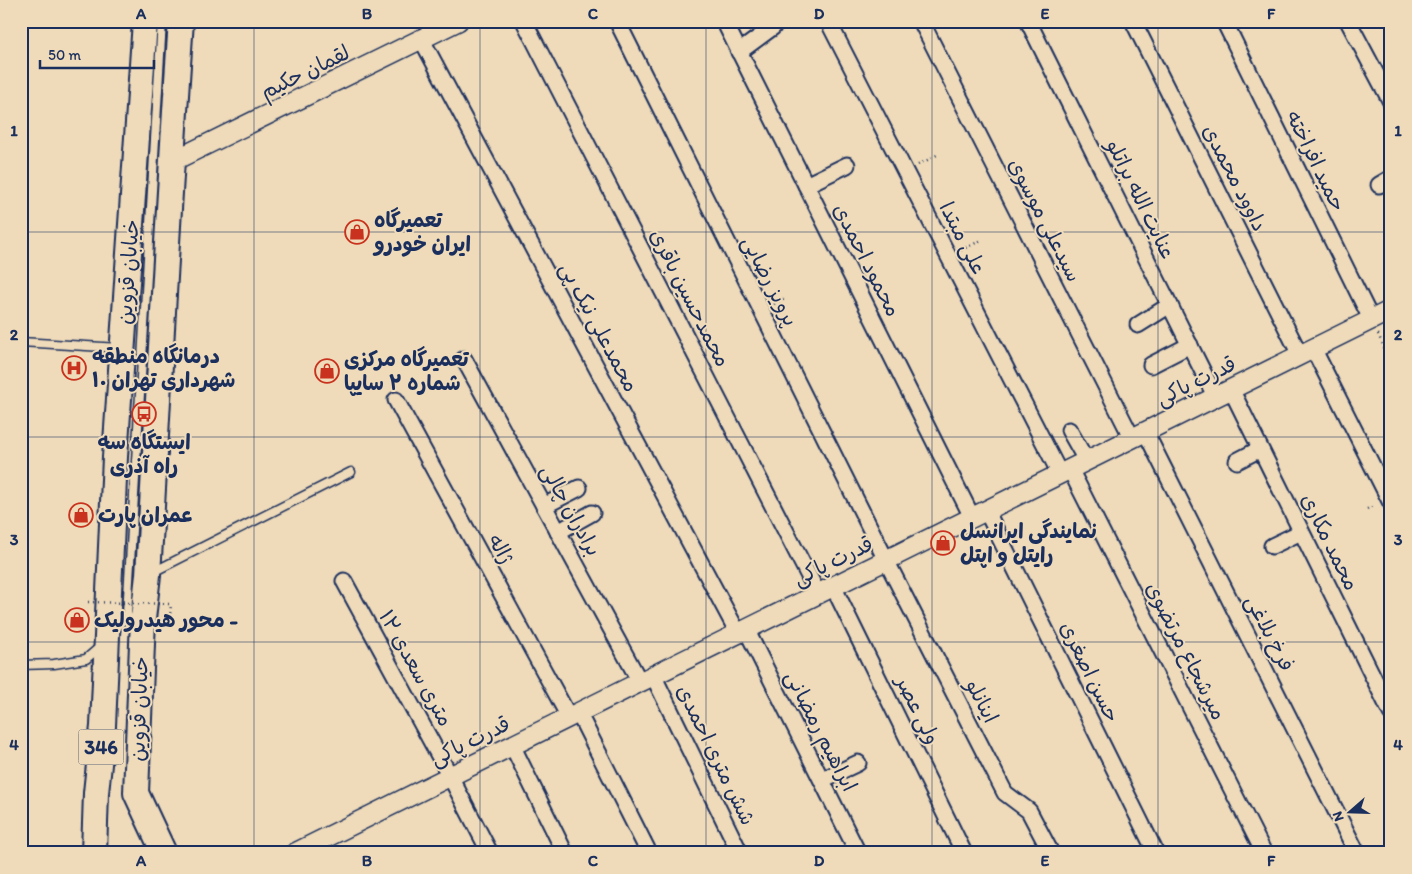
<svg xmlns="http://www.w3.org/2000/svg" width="1412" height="874" font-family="Itim,'Playpen Sans Arabic',sans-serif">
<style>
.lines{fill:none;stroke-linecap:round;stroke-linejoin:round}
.service-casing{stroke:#1b2f5e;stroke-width:11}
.minor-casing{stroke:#1b2f5e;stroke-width:19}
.tertiary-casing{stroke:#1b2f5e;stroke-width:22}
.primary-casing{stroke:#1b2f5e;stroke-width:28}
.path{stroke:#1b2f5e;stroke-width:2.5;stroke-dasharray:1 4;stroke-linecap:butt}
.service{stroke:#efdbb9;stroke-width:8}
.minor{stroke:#efdbb9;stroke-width:15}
.tertiary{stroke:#efdbb9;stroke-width:19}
.primary{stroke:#efdbb9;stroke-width:24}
.path-bridge{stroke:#1b2f5e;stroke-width:2.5;stroke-dasharray:1 4;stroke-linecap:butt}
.grid{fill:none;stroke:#1b2f5e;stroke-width:1;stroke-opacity:0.55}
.labels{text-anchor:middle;stroke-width:4;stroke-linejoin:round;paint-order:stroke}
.shield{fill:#efdbb9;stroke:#5b6379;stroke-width:1}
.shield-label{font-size:20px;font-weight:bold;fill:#1b2f5e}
.street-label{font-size:21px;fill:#1b2f5e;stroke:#efdbb9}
.poi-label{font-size:21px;font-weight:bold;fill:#1b2f5e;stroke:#efdbb9;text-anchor:start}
.neatline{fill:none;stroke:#1b2f5e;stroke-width:2}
.grid-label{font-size:16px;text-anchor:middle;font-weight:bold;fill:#1b2f5e}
</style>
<rect width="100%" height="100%" fill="#efdbb9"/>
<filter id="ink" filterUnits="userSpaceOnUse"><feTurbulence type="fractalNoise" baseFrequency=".02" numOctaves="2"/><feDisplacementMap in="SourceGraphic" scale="10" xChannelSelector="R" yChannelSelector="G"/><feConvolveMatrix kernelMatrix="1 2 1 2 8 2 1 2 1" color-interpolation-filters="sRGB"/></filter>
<g filter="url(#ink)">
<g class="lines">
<!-- service casing -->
<g class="service-casing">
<g id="service">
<path d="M 21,342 L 119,348"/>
<path d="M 151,573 L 351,472"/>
<path d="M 135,629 L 127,614 L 162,21"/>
<path d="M 114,632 L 127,614"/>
<path d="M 21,665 L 54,664 L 86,659 L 101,646"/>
</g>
</g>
<!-- minor casing -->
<g class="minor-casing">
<g id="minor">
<path d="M 524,21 L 818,594"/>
<path d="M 617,21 L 886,560 L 1005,793 L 1029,811 L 1051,853"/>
<path d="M 724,21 L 972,517"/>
<path d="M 828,21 L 1060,474"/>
<path d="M 921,21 L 1132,438"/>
<path d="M 1028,21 L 1215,396"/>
<path d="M 1133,21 L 1300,355"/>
<path d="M 1224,21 L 1371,319"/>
<path d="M 1348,21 L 1391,102"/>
<path d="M 422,40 L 738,633"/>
<path d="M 739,52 L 773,27"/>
<path d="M 806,185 L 847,165"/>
<path d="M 1379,185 L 1391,178"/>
<path d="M 1138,325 L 1170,305"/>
<path d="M 1313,348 L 1391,503"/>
<path d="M 464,359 L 640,682"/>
<path d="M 1151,365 L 1190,345"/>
<path d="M 1231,389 L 1391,713"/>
<path d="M 396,400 L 569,717"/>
<path d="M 1069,430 L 1086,460"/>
<path d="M 1145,431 L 1357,853"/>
<path d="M 1237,461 L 1260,449"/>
<path d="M 1070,469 L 1264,853"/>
<path d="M 544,506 L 579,488"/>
<path d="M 986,510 L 1156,853"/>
<path d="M 558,532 L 592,513"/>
<path d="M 1272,546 L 1301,532"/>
<path d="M 344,581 L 450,776 L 490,853"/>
<path d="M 833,586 L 964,853"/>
<path d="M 746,629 L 858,853"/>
<path d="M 653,675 L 740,853"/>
<path d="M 578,712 L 649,853"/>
<path d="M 512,745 L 565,853"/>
<path d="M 822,780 L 858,763"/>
</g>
</g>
<!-- tertiary casing -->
<g class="tertiary-casing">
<g id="tertiary">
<path d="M 171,162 L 458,21"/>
<path d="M 295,853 L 1391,310"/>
</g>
</g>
<!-- primary casing -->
<g class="primary-casing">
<g id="primary">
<path d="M 94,853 L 96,793 L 103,726 L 115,457 L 145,21"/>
<path d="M 164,853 L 136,793 L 143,619 L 148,575 C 159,390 168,206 181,21"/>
</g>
</g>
<!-- path -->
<g class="path">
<path d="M 918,165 L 937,155"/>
<path d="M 961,250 L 982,240"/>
<path d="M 774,304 L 785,298"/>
<path d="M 1378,334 L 1387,355"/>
<path d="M 1367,509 L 1375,505"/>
<path d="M 163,617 L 170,616 L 171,604"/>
</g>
<!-- service -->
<use href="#service" class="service"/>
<!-- minor -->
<use href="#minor" class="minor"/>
<!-- tertiary -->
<use href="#tertiary" class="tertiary"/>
<!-- primary -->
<use href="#primary" class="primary"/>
<!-- path-bridge -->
<path class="path-bridge" d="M 88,602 L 171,604"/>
</g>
</g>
<!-- grid -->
<path class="grid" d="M 254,21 L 254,853M 480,21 L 480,853M 706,21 L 706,853M 932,21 L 932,853M 1158,21 L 1158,853M 21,232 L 1391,232M 21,437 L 1391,437M 21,642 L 1391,642"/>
<!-- icons -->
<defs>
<g id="shop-ring" transform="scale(1.25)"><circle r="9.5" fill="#efdbb9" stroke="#c8321e" stroke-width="1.5"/><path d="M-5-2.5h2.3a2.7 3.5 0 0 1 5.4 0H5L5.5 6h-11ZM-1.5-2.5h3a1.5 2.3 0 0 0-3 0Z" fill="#c8321e"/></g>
<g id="hospital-ring" transform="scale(1.25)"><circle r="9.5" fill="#efdbb9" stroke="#c8321e" stroke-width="1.5"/><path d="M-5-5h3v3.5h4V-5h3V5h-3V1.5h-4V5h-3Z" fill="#c8321e"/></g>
<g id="bus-ring" transform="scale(1.25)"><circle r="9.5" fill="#efdbb9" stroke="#c8321e" stroke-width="1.5"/><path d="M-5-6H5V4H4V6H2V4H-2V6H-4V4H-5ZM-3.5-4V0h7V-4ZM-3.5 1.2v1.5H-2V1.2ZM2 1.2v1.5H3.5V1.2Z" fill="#c8321e"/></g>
</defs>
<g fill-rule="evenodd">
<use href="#shop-ring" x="357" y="232"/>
<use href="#hospital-ring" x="74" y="368"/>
<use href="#shop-ring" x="327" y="371"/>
<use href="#bus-ring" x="144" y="414"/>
<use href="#shop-ring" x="81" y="515"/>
<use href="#shop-ring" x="943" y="543"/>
<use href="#shop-ring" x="77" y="620"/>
</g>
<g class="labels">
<!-- shield labels -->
<rect class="shield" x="78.5" y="729.5" width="45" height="35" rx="4"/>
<g class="shield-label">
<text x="101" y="754">346</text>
</g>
<!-- street labels -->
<g class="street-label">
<text transform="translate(305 72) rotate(-26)" y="7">لقمان حکیم</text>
<text transform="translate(1316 161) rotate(64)" y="7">حمید افراخته</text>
<text transform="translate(1235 178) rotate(63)" y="7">داوود محمدی</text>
<text transform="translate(1141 199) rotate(64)" y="7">عنایت الله براتلو</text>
<text transform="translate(1045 220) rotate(63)" y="7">سیدعلی موسوی</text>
<text transform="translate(963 238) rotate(63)" y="7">علی مبتدا</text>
<text transform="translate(867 260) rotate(63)" y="7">محمود احمدی</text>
<text transform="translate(128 272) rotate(-86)" y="7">خیابان قزوین</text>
<text transform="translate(770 281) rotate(63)" y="7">پرویز رضایی</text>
<text transform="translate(690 298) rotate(63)" y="7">محمدحسین باقری</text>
<text transform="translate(599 327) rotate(62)" y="7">محمدعلی نیک پی</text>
<text transform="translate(1196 381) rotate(-26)" y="7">قدرت پاکی</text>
<text transform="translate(571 510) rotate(61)" y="7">برادران چالی</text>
<text transform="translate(1330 542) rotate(64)" y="7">محمد مکاری</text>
<text transform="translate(501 549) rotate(61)" y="7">ژاله</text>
<text transform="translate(833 561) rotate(-26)" y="7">قدرت پاکی</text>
<text transform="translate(1270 633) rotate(63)" y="7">فرخ بلاغی</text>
<text transform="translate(1186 651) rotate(63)" y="7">میرشجاع مرتضوی</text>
<text transform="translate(416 668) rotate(61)" y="7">۱۲ متری سعدی</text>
<text transform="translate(1090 672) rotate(64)" y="7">حسن اصغری</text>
<text transform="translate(982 701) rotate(63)" y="7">اینانلو</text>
<text transform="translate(139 709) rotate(-88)" y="7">خیابان قزوین</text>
<text transform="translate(918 710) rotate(64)" y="7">ولی عصر</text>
<text transform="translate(821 731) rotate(63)" y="7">ابراهیم رمضانی</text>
<text transform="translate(470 741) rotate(-26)" y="7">قدرت پاکی</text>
<text transform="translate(716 755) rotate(64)" y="7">شش متری احمدی</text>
</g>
<!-- poi labels -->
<g class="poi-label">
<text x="374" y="227">تعمیرگاه<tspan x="374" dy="24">ایران خودرو</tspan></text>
<text x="92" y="363">درمانگاه منطقه<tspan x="92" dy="24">۱۰ شهرداری تهران</tspan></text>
<text x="344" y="366">تعمیرگاه مرکزی<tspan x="344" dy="24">شماره ۲ سایپا</tspan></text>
<text x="144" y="449" text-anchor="middle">ایستگاه سه<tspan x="144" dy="24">راه آذری</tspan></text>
<text x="98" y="522">عمران پارت</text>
<text x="960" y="538">نمایندگی ایرانسل<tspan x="960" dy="24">رایتل و اپتل</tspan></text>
<text x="94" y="627">محور هیدرولیک -</text>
</g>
</g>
<!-- margin -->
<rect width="1412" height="874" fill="none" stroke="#efdbb9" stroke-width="55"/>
<!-- north arrow -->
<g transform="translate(1350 812) rotate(250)" stroke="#efdbb9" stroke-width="4" paint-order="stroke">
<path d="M0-4L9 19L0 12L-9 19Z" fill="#1b2f5e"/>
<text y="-8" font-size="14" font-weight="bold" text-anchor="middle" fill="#1b2f5e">N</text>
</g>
<!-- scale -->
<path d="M40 60v8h114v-8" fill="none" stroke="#1b2f5e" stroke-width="2.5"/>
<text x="48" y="60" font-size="15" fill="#1b2f5e" stroke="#efdbb9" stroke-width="4" paint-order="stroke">50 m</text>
<rect x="28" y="28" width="1356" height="818" class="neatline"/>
<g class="grid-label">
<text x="141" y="19">A</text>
<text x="367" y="19">B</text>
<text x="593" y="19">C</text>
<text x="819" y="19">D</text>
<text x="1045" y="19">E</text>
<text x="1271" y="19">F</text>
<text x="14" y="136">1</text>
<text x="1398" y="136">1</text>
<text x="14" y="340">2</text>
<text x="1398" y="340">2</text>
<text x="14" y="545">3</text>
<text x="1398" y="545">3</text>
<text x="14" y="750">4</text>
<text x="1398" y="750">4</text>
<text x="141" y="866">A</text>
<text x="367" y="866">B</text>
<text x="593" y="866">C</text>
<text x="819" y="866">D</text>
<text x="1045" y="866">E</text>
<text x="1271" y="866">F</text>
</g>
</svg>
